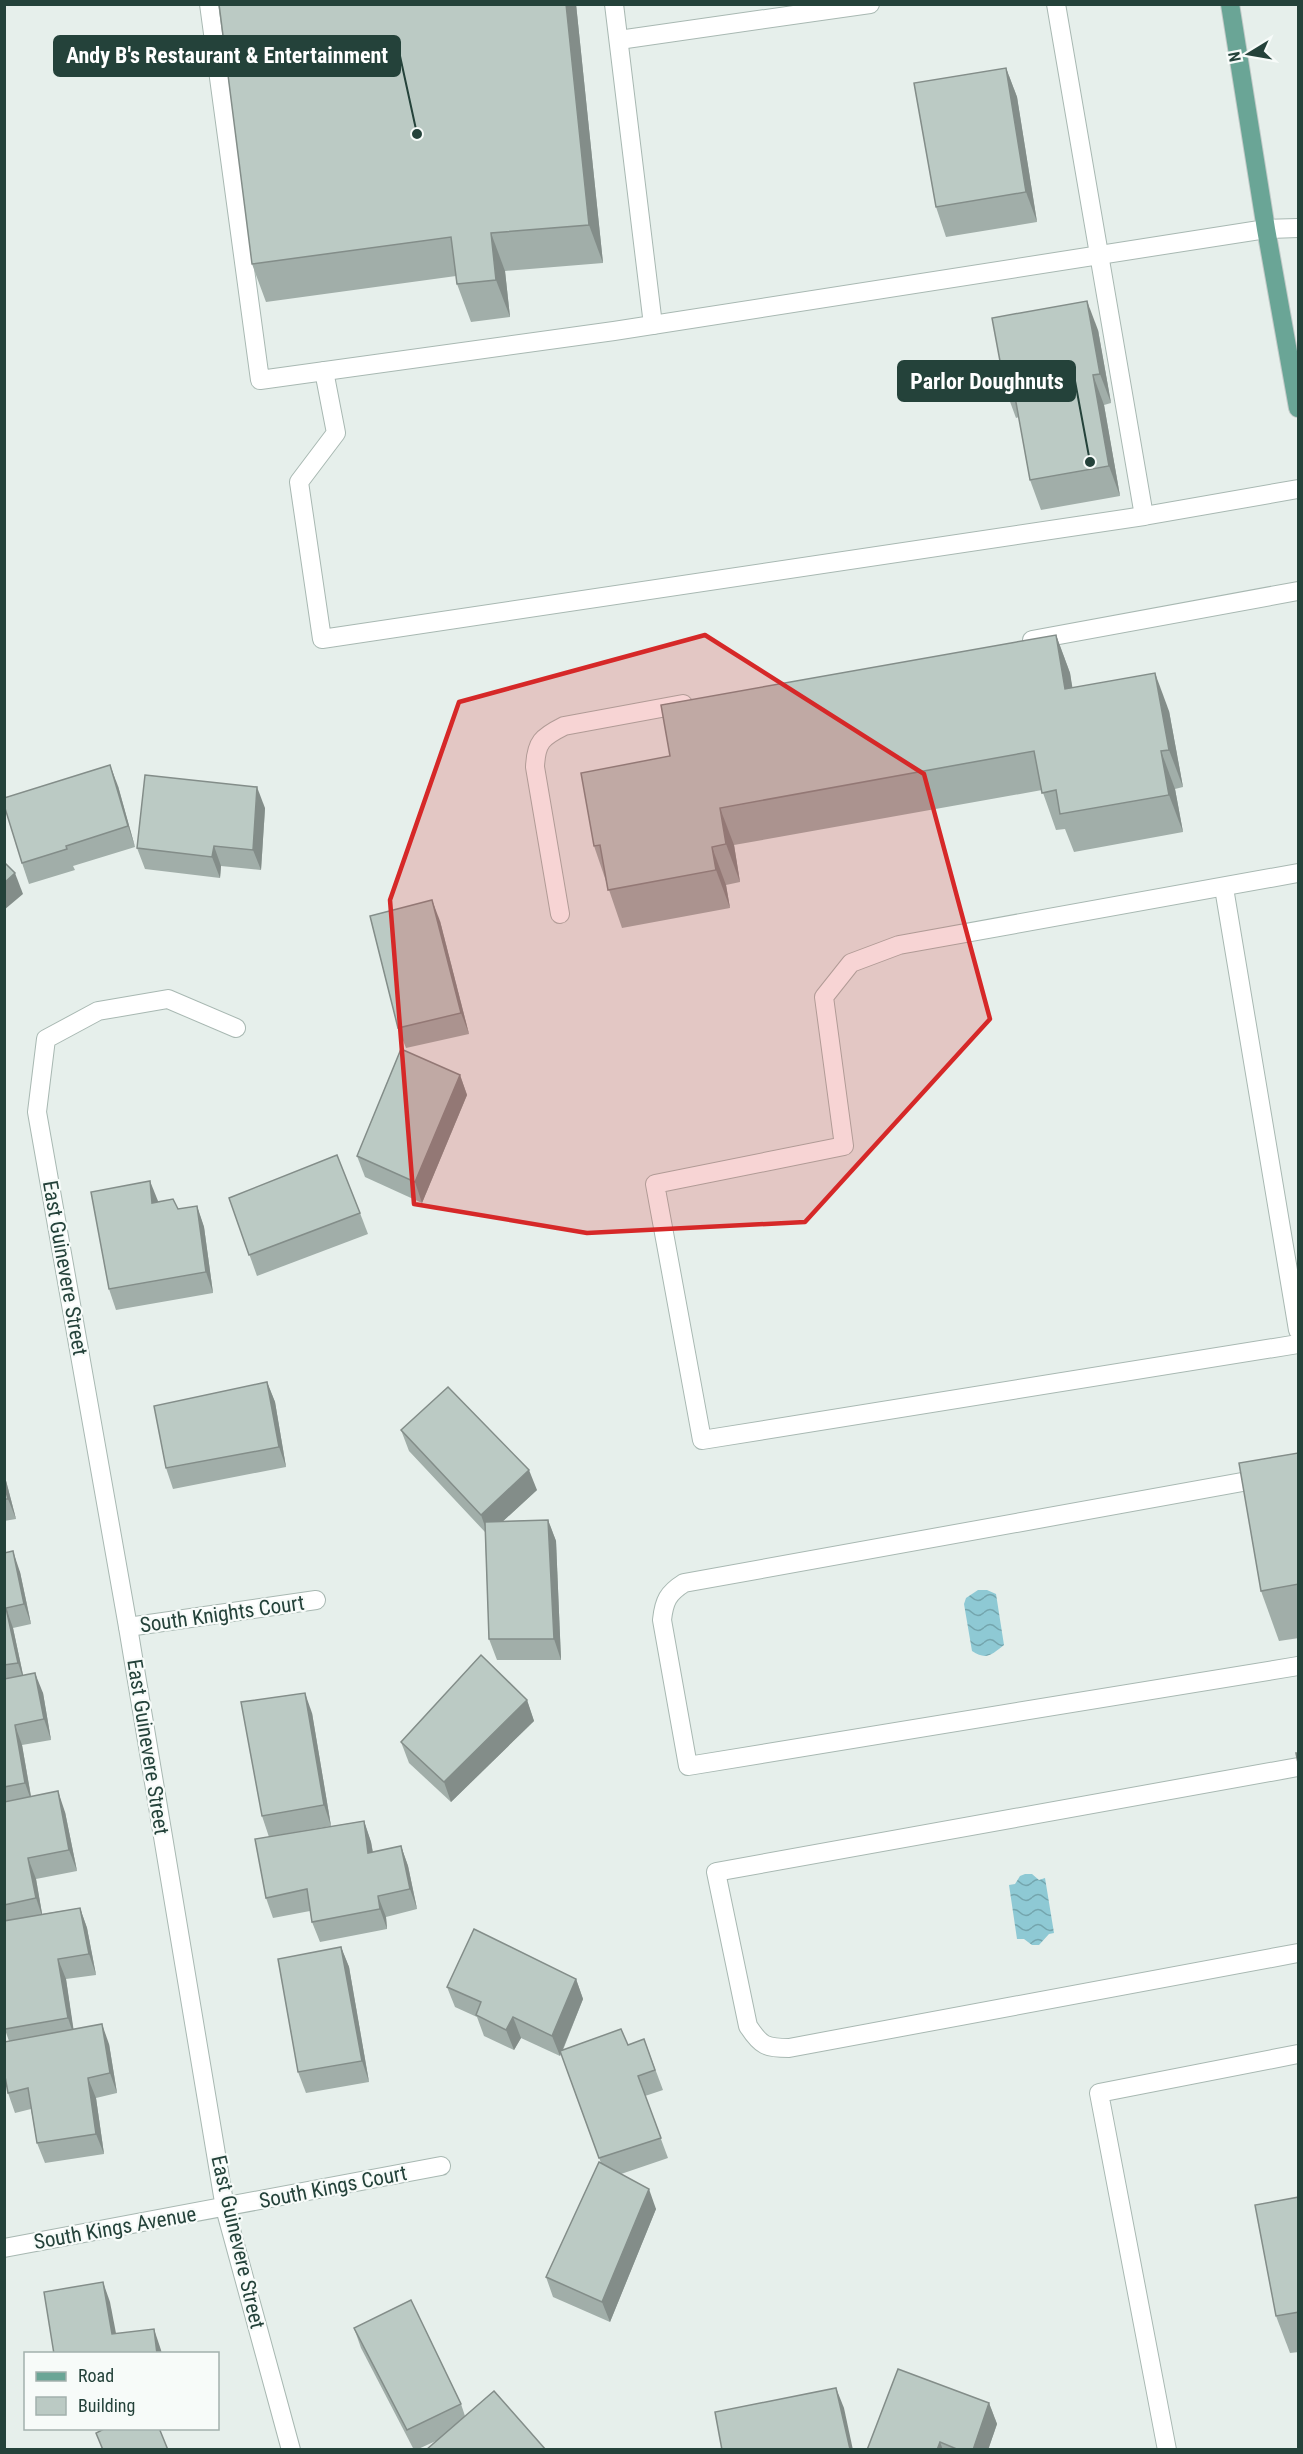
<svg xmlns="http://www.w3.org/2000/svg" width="1303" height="2454" font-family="'Roboto Condensed',sans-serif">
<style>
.water{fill:url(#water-waves)}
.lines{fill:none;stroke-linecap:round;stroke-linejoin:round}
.service-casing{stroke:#a8b8b2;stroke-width:20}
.minor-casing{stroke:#a8b8b2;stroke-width:20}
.primary-casing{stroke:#c2cac8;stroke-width:20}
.service{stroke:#fff;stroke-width:18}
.minor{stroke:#fff;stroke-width:18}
.primary{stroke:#6aa596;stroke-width:18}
.wall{fill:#a1aea9}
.shaded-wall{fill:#838d89}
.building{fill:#bbcac4;stroke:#838d89;stroke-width:1.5}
.marked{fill:#d62828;fill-opacity:0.2;stroke:#d62828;stroke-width:4.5;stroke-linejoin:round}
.labels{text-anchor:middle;stroke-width:4.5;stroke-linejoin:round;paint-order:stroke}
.street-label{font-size:21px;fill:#24423a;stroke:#f7fbf9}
.leader{fill:none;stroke:#24423a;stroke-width:2}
.callout-dot{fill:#24423a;stroke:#f7fbf9;stroke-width:2}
.callout{fill:#24423a;stroke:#24423a;stroke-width:2}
.callout-label{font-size:22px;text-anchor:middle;font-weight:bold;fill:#fff}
</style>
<defs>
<pattern id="water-waves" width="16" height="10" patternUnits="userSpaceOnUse" patternTransform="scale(1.5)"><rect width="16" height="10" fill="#8ec9d4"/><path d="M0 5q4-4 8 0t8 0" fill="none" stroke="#74a5ad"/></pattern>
</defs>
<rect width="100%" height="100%" fill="#e6efeb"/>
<!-- water -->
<g class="water">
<path d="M 978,1590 L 987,1590 L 996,1594 L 1004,1645 C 992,1654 987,1661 972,1651 L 964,1604 L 966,1598 Z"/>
<path d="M 1025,1874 L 1032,1874 L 1039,1880 L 1045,1878 L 1054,1933 L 1049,1934 L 1039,1945 L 1032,1945 L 1024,1939 L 1017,1939 L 1009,1885 L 1015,1884 L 1020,1876 Z"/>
</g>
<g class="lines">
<!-- service casing -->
<g class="service-casing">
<g id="service">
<path d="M 209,4 L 260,380 L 614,331 L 1266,229 L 1298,228"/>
<path d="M 614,4 L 653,325"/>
<path d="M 1056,4 L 1144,516"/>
<path d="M 619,40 L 870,4"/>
<path d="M 324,371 L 336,433 L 299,482 L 322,639 L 1144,516 L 1298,489"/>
<path d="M 1032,640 L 1298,591"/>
<path d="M 1298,873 L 899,945 L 851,963 L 824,997 L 844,1146 L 655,1184 L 702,1440 L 1298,1344"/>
<path d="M 1224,888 L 1298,1330"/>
<path d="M 560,914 L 535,767 C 536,742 542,737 564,726 L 683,704"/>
<path d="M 1298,1472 L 684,1583 C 668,1593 664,1601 662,1620 L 688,1766 L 1298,1666"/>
<path d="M 1298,1767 L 716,1872 L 748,2026 C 761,2046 766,2048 789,2048 L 1298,1953"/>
<path d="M 1167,2450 L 1099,2093 L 1298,2054"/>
</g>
</g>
<!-- minor casing -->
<g class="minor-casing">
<g id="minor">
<path d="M 236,1028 L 168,999 L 98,1011 L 46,1039 L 37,1112 L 128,1627 L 225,2208 L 291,2450"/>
<path d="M 128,1627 L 316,1600"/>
<path d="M 4,2248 L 441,2166"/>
</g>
</g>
<!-- primary casing -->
<g class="primary-casing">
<path id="primary" d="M 1230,4 L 1266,229 L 1298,408"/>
</g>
<!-- service -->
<use href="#service" class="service"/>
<!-- minor -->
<use href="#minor" class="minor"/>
<!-- primary -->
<use href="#primary" class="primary"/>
</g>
<!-- wall -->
<g class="wall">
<path d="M 576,4 L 603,263 L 505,271 L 510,317 L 471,322 L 457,284 L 456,276 L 266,302 L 252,264 Z"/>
<path d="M 1006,68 L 1017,97 L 1037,222 L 946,237 L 936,207 Z"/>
<path d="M 1098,330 L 1111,403 L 1104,405 L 1120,496 L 1041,510 L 1030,480 L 1019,417 L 1016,418 L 1005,388 Z"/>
<path d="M 1056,635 L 1070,673 L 1072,688 L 1169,711 L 1183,787 L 1175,789 L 1183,832 L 1074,852 L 1065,829 L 1056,830 L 1042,790 L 734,845 L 740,882 L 726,885 L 730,908 L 622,928 L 594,846 L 670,756 Z"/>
<path d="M 118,786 L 135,847 L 73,866 L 75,870 L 29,884 L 22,863 Z"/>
<path d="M 265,808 L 261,870 L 221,866 L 220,878 L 145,869 L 137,848 Z"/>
<path d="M 440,921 L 469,1034 L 406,1048 L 398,1028 Z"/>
<path d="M 460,1075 L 467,1095 L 422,1203 L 365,1177 L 357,1156 Z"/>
<path d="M 229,1198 L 360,1213 L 368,1234 L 257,1276 Z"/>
<path d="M 158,1202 L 178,1209 L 197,1206 L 204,1227 L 213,1293 L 116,1310 L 109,1289 Z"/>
<path d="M 267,1382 L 275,1402 L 286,1467 L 173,1489 L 166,1468 Z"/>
<path d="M 401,1430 L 537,1490 L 503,1521 L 548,1520 L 556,1541 L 561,1660 L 497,1660 L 489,1639 L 485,1532 L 409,1451 Z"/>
<path d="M 1299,1455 L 1299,1638 L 1279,1641 L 1261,1591 Z"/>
<path d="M 4,1473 L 16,1519 L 4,1521 Z"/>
<path d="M 4,1553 L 20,1572 L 31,1624 L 13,1628 L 23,1675 L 43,1693 L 51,1740 L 22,1745 L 31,1796 L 65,1812 L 77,1871 L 36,1879 L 42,1914 L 80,1908 L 87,1928 L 96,1975 L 66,1979 L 73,2029 L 109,2044 L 117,2093 L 96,2098 L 104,2154 L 45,2163 L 37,2143 L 31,2109 L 15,2113 L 8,2093 L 9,2041 L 4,2027 Z"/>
<path d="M 527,1700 L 534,1721 L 451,1802 L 409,1763 L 401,1742 Z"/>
<path d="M 312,1713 L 331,1826 L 283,1834 L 364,1821 L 371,1842 L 373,1852 L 401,1846 L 408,1866 L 417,1909 L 386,1917 L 387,1929 L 320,1942 L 312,1922 L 310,1911 L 273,1918 L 266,1898 L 269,1837 L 262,1816 Z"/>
<path d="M 341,1947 L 349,1967 L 369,2082 L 306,2093 L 298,2072 Z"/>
<path d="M 576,1979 L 583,1999 L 563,2050 L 628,2045 L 644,2039 L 663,2090 L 645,2096 L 668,2158 L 621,2174 L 656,2209 L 610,2322 L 553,2297 L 546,2277 L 601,2163 L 561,2053 L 560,2056 L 521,2038 L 514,2050 L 484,2036 L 477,2017 L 455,2007 L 447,1987 Z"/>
<path d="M 1299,2197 L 1299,2352 L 1290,2353 L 1276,2316 Z"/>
<path d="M 354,2328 L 461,2404 L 465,2416 L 438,2440 L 416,2450 L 414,2450 L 361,2348 Z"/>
<path d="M 989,2403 L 997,2424 L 988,2450 L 867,2450 Z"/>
</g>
<!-- shaded-wall -->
<g class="shaded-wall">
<path d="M 566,4 L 576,4 L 603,263 L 589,225 Z"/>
<path d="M 1006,68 L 1017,97 L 1037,222 L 1026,192 Z"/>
<path d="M 491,233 L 505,271 L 510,317 L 496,280 Z"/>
<path d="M 1087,301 L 1098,330 L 1111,403 L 1100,374 Z"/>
<path d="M 1093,375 L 1104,405 L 1120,496 L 1109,466 Z"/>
<path d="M 1056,635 L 1070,673 L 1079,727 L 1065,689 Z"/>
<path d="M 1155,673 L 1169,711 L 1183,787 L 1169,750 Z"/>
<path d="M 1161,751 L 1175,789 L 1183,832 L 1169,795 Z"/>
<path d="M 110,765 L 118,786 L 135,847 L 128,826 Z"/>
<path d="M 257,787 L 265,808 L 261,870 L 253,850 Z"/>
<path d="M 720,808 L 734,845 L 740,882 L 726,844 Z"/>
<path d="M 214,846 L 221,866 L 220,878 L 212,857 Z"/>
<path d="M 712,847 L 726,885 L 730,908 L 716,870 Z"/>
<path d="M 15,873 L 23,894 L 4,910 L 4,883 Z"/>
<path d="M 432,900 L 440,921 L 469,1034 L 461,1013 Z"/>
<path d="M 460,1075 L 467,1095 L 422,1203 L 415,1182 Z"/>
<path d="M 150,1181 L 158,1201 L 160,1223 L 152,1203 Z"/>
<path d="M 197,1206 L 204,1227 L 213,1293 L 206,1272 Z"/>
<path d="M 267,1382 L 275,1402 L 286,1467 L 279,1447 Z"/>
<path d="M 529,1470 L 537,1490 L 488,1535 L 481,1515 Z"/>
<path d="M 4,1473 L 16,1519 L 8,1499 L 4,1484 Z"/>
<path d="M 548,1520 L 556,1541 L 561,1660 L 554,1639 Z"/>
<path d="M 13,1551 L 20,1572 L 31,1624 L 24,1604 Z"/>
<path d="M 6,1608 L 13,1628 L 25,1684 L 18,1663 Z"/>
<path d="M 35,1673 L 43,1693 L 51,1740 L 44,1719 Z"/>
<path d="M 305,1693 L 312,1713 L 331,1826 L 324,1805 Z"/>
<path d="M 527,1700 L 534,1721 L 451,1802 L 444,1782 Z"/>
<path d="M 15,1725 L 22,1745 L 32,1803 L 25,1783 Z"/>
<path d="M 58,1791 L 65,1812 L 77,1871 L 69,1850 Z"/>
<path d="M 364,1821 L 371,1842 L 376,1873 L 368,1853 Z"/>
<path d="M 401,1846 L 408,1866 L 417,1909 L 410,1889 Z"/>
<path d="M 28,1858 L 36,1879 L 43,1919 L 36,1898 Z"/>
<path d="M 378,1896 L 386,1917 L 387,1929 L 380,1909 Z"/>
<path d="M 80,1908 L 87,1928 L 96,1975 L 89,1954 Z"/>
<path d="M 341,1947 L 349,1967 L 369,2082 L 362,2061 Z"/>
<path d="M 58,1959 L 66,1979 L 75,2039 L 68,2018 Z"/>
<path d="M 576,1979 L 583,1999 L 560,2056 L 552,2036 Z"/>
<path d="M 513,2017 L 521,2038 L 514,2050 L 506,2030 Z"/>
<path d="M 102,2024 L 109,2044 L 117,2093 L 110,2073 Z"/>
<path d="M 88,2078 L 96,2098 L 104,2154 L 96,2134 Z"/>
<path d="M 649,2189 L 656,2209 L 610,2322 L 602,2302 Z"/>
<path d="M 103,2282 L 110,2302 L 120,2354 L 112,2334 Z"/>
<path d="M 154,2329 L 161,2350 L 162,2354 L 157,2354 Z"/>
<path d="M 836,2388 L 844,2408 L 853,2450 L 850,2449 Z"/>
<path d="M 989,2403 L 997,2424 L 988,2450 L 973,2450 Z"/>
<path d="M 940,2442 L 943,2450 L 937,2450 Z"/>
</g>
<!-- building -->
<g class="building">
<path d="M 219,4 L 566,4 L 589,225 L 491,233 L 496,280 L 457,284 L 451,237 L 252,264 Z"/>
<path d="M 1006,68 L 1026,192 L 936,207 L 914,83 Z"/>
<path d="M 1087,301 L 1100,374 L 1093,375 L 1109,466 L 1030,480 L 1013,386 L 1005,388 L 992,318 Z"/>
<path d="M 1056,635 L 1065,689 L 1155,673 L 1169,750 L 1161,751 L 1169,795 L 1060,814 L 1056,790 L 1042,793 L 1034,751 L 720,808 L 726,844 L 712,847 L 716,870 L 608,890 L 600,845 L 594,846 L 581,773 L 670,756 L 661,705 Z"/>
<path d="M 110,765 L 128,826 L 66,846 L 67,849 L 22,863 L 4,805 L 4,798 Z"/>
<path d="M 145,775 L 257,787 L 253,850 L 214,846 L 212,857 L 137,848 Z"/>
<path d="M 4,862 L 15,873 L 4,883 Z"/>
<path d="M 432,900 L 461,1013 L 398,1028 L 370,916 Z"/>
<path d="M 401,1049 L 460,1075 L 415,1182 L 357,1156 Z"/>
<path d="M 337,1155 L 360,1213 L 249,1255 L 229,1198 Z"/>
<path d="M 150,1181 L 152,1203 L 173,1199 L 178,1209 L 197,1206 L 206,1272 L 109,1289 L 91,1192 Z"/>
<path d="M 267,1382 L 279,1447 L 166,1468 L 154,1406 Z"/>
<path d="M 448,1387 L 529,1470 L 481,1515 L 401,1430 Z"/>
<path d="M 1298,1453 L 1299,1457 L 1299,1584 L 1261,1591 L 1239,1463 Z"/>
<path d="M 4,1484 L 8,1499 L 4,1499 Z"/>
<path d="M 548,1520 L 554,1639 L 489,1639 L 485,1522 Z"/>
<path d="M 13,1551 L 24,1604 L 6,1608 L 18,1663 L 4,1665 L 4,1553 Z"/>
<path d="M 481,1655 L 527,1700 L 444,1782 L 401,1742 Z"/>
<path d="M 35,1673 L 44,1719 L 15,1725 L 25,1783 L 4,1787 L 4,1679 Z"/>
<path d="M 305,1693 L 324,1805 L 262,1816 L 241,1702 Z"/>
<path d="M 1296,1753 L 1299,1753 L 1299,1768 Z"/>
<path d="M 58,1791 L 69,1850 L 28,1858 L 36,1898 L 4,1905 L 4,1802 Z"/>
<path d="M 364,1821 L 368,1853 L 401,1846 L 410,1889 L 378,1896 L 380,1909 L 312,1922 L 307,1889 L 266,1898 L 255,1839 Z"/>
<path d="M 80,1908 L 89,1954 L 58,1959 L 68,2018 L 5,2029 L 4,1921 Z"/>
<path d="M 474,1929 L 576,1979 L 552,2036 L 513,2017 L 506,2030 L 476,2015 L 481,2002 L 447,1987 Z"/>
<path d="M 341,1947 L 362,2061 L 298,2072 L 278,1959 Z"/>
<path d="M 102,2024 L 110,2073 L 88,2078 L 96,2134 L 37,2143 L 28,2088 L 8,2093 L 4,2071 L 4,2042 Z"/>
<path d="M 621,2029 L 628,2045 L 644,2039 L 655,2070 L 638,2076 L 661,2138 L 599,2158 L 560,2051 Z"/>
<path d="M 599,2162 L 649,2189 L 602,2302 L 546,2277 Z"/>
<path d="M 1299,2197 L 1299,2312 L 1276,2316 L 1255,2205 Z"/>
<path d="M 103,2282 L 112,2334 L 154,2329 L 157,2354 L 54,2354 L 44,2292 Z"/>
<path d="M 411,2300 L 461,2404 L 407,2430 L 354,2328 Z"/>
<path d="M 898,2369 L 989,2403 L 973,2450 L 959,2450 L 940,2442 L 937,2450 L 867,2450 Z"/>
<path d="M 836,2388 L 850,2449 L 722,2450 L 715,2412 Z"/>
<path d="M 494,2391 L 546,2450 L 426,2450 Z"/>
<path d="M 106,2428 L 159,2428 L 168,2450 L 103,2450 L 96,2433 Z"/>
</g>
<!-- marked area -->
<path class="marked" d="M 705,635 L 924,774 L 990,1019 L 805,1222 L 587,1233 L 414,1204 L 390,900 L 459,702 Z"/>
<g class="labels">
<!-- street labels -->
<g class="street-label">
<text transform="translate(65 1268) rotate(80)" y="7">East Guinevere Street</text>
<text transform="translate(222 1614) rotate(-8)" y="7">South Knights Court</text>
<text transform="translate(148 1747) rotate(81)" y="7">East Guinevere Street</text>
<text transform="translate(333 2187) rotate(-11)" y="7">South Kings Court</text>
<text transform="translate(115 2228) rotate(-10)" y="7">South Kings Avenue</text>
<text transform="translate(238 2242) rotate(77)" y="7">East Guinevere Street</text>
</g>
</g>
<!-- callouts -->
<path class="leader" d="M417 134L400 56M1090 462L1075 381"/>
<g class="callout-dot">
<circle cx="417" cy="134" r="6"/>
<circle cx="1090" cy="462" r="6"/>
</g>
<g class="callout">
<rect x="54" y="36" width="346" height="40" rx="6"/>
<rect x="898" y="361" width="177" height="40" rx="6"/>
</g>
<g class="callout-label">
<text x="227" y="63">Andy B's Restaurant &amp; Entertainment</text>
<text x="987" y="389">Parlor Doughnuts</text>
</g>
<!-- border -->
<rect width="1303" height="2454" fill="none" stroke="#24423a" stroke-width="12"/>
<!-- legend -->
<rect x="24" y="2352" width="195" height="78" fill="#f7fbf9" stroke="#a3b1ad" stroke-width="1.5"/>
<rect x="36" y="2372" width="30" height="9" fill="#6aa596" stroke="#a3b1ad" stroke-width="1.5"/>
<text x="78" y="2382" font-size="18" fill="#24423a">Road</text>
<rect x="36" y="2397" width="30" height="18" fill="#bbcac4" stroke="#a3b1ad" stroke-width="1.5"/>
<text x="78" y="2412" font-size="18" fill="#24423a">Building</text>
<!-- north arrow -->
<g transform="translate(1249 54) rotate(259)" stroke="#f7fbf9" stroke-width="4.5" paint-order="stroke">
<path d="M0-4.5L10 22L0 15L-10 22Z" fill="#24423a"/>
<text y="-9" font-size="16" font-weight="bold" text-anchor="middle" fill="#24423a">N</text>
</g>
</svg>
